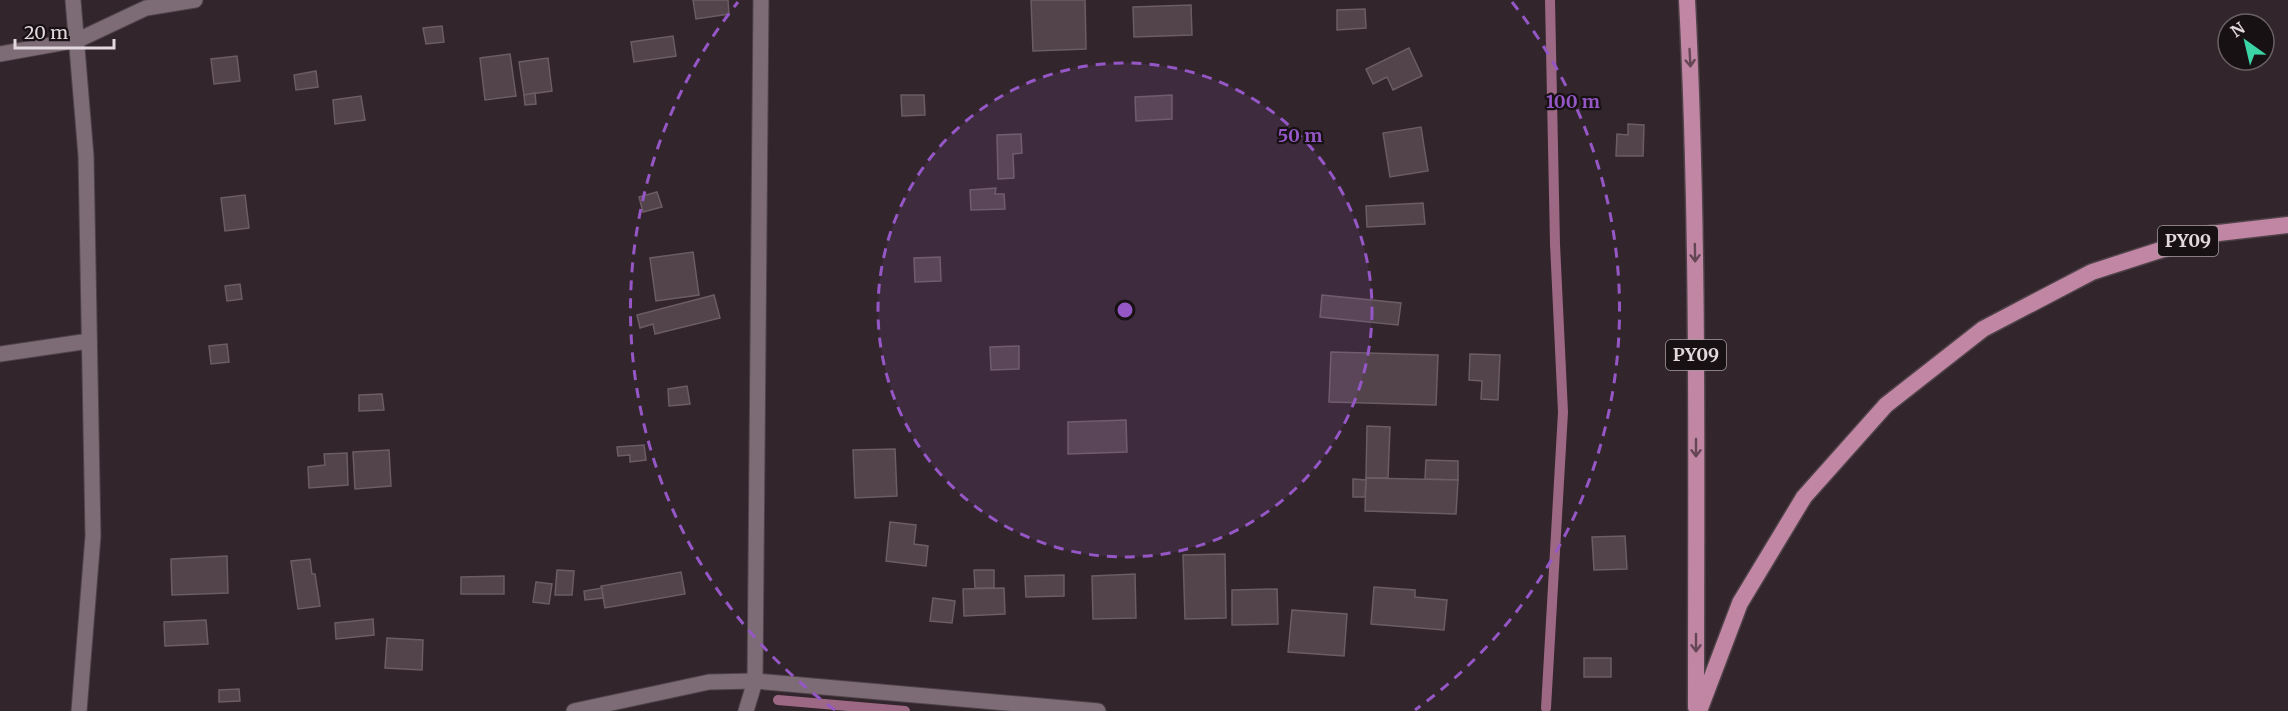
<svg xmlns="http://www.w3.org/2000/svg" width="2288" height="711" font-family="Merriweather,serif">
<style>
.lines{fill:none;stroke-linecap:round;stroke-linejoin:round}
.stream{stroke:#9c6883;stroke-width:10}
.building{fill:#53434b;stroke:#6c5c64;stroke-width:1.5}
.minor-casing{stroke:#4f4349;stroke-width:17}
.trunk-casing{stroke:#4f4349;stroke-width:19}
.minor{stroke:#7d6c75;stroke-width:15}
.trunk{stroke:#c286a5;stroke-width:16}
.oneway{stroke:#644655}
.ring{fill:none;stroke:#9557c6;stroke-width:3;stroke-dasharray:10 8}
.labels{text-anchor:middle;stroke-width:4.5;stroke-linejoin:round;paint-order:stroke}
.shield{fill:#171114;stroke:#a59ca1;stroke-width:1.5}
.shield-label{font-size:18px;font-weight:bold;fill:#e2d8dd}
.centre{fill:#9557c6;stroke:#171114;stroke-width:3}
.ring-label{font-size:18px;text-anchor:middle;font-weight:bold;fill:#9557c6;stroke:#171114;stroke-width:4.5;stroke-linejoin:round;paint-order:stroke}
</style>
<rect width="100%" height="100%" fill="#33252c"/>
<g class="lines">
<!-- stream -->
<g class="stream">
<path d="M 778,700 L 905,711"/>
<path d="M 1546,708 L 1563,412 L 1555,244 L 1550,0"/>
</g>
</g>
<!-- building -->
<g class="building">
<path d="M 693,0 L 728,0 L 729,14 L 696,19 Z"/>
<path d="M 1031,0 L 1085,0 L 1086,49 L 1033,51 Z"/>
<path d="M 1191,5 L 1192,35 L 1134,37 L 1133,7 Z"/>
<path d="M 1365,9 L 1366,28 L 1337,30 L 1337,10 Z"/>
<path d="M 442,26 L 444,42 L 426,44 L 423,28 Z"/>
<path d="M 673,36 L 676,56 L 634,62 L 631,42 Z"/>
<path d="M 1409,48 L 1422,76 L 1393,90 L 1387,77 L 1373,84 L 1366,69 Z"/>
<path d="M 510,54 L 516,96 L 485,100 L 480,58 Z"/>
<path d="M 237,56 L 240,81 L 214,84 L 211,59 Z"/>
<path d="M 548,58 L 552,91 L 524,95 L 519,62 Z"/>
<path d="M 316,71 L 318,87 L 296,90 L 294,75 Z"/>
<path d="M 535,93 L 536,104 L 525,105 L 524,95 Z"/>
<path d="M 901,95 L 924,95 L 925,115 L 902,116 Z"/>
<path d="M 1172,95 L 1172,119 L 1136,121 L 1135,97 Z"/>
<path d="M 361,96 L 365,120 L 335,124 L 333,100 Z"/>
<path d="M 1628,124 L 1644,125 L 1643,156 L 1616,156 L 1617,134 L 1628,135 Z"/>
<path d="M 1421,127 L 1428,171 L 1390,177 L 1383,133 Z"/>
<path d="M 1021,134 L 1022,153 L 1013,154 L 1014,178 L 998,179 L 997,135 Z"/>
<path d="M 996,188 L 995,194 L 1004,194 L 1005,209 L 971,210 L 970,190 Z"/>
<path d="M 657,192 L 662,207 L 643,212 L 639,197 Z"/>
<path d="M 245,195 L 249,228 L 225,231 L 221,198 Z"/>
<path d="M 1423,203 L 1425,224 L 1367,227 L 1366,206 Z"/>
<path d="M 693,252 L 699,295 L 656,301 L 650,258 Z"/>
<path d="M 940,257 L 941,281 L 915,282 L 914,258 Z"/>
<path d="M 240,284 L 242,299 L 227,301 L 225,286 Z"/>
<path d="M 714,295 L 720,318 L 655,334 L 653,324 L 640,328 L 637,315 Z"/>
<path d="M 1322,295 L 1401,303 L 1398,325 L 1320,317 Z"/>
<path d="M 227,344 L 229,362 L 211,364 L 209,346 Z"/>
<path d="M 1019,346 L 1019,369 L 991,370 L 990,347 Z"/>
<path d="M 1331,352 L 1438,355 L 1436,405 L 1329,402 Z"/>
<path d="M 1470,354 L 1500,355 L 1498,400 L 1481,399 L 1482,381 L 1469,380 Z"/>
<path d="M 687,386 L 690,404 L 669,406 L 668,389 Z"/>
<path d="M 382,394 L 384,410 L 359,411 L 359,395 Z"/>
<path d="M 1126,420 L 1127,452 L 1068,454 L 1068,422 Z"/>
<path d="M 1367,426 L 1390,427 L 1388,478 L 1366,478 Z"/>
<path d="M 644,445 L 646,460 L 630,462 L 630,455 L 618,456 L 617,447 Z"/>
<path d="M 895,449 L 897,496 L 855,498 L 853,450 Z"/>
<path d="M 389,450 L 391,486 L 355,489 L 353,452 Z"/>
<path d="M 347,453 L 348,485 L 309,488 L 308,467 L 325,465 L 324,454 Z"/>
<path d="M 1426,460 L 1458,461 L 1458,480 L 1425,479 Z"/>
<path d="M 1366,478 L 1458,480 L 1456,514 L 1365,511 Z"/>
<path d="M 1353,479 L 1366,480 L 1365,497 L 1353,497 Z"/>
<path d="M 890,522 L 916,525 L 914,544 L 928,546 L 926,566 L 886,561 Z"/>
<path d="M 1625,536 L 1627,569 L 1594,570 L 1592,537 Z"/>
<path d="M 1225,554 L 1226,618 L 1185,619 L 1183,555 Z"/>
<path d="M 227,556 L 228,593 L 172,595 L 171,559 Z"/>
<path d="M 310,559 L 312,574 L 315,574 L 320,606 L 298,609 L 291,561 Z"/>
<path d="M 557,570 L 574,571 L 572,595 L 555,595 Z"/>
<path d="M 974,570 L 994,570 L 994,588 L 975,588 Z"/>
<path d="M 681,572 L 685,594 L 605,608 L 601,586 Z"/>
<path d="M 1135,574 L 1136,618 L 1093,619 L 1092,576 Z"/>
<path d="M 1064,575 L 1064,596 L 1026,597 L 1025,576 Z"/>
<path d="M 504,576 L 504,594 L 461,594 L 461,577 Z"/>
<path d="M 536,582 L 552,584 L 549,604 L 533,602 Z"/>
<path d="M 1374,587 L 1415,590 L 1415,597 L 1447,600 L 1444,630 L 1371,624 Z"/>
<path d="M 602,588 L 603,598 L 585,600 L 584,591 Z"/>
<path d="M 1004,588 L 1005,614 L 964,616 L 963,589 Z"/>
<path d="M 1277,589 L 1278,624 L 1232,625 L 1232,590 Z"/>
<path d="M 933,598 L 955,601 L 952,623 L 930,621 Z"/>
<path d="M 1292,610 L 1347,614 L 1344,656 L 1288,652 Z"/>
<path d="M 373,619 L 374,635 L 336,639 L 335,623 Z"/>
<path d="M 206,620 L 208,644 L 165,646 L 164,622 Z"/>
<path d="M 387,638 L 423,640 L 422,670 L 385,668 Z"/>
<rect x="1584" y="658" width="27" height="19"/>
<path d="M 239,689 L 240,701 L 219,702 L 219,690 Z"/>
</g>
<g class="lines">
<!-- minor casing -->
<g class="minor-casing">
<g id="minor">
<path d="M 73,0 L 86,156 L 93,536 L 79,711"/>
<path d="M 0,54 L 78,40 L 146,8 L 195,0"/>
<path d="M 0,354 L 89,341"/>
<path d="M 574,711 L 709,682 L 755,681 L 1098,711"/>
<path d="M 746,711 L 755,681 L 761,0"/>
</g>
</g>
<!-- trunk casing -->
<g class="trunk-casing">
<g id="trunk">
<path d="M 1687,0 C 1699,235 1696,471 1696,707"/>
<path d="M 1699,711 L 1740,603 L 1804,497 L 1886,405 L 1983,329 L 2092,272 L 2210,234 L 2288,225"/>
</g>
</g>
<!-- minor -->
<use href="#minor" class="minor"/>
<!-- trunk -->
<use href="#trunk" class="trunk"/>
</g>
<!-- one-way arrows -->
<defs><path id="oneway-shaft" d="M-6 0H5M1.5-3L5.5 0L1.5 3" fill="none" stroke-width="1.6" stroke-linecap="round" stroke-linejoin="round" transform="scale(1.5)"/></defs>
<g class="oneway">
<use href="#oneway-shaft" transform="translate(1690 58) rotate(87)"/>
<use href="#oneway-shaft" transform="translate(1695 253) rotate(89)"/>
<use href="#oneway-shaft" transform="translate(1696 448) rotate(90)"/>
<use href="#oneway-shaft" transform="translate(1696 643) rotate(90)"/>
</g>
<!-- distance rings -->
<circle cx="1125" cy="310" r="247" fill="#9557c6" fill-opacity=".12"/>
<g class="ring">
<circle cx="1125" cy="310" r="247"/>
<path d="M835 710A494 494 0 0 1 738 2M1512 2A494 494 0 0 1 1415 710"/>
</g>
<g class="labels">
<!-- shield labels -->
<g class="shield">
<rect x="2158" y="226" width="60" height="30" rx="4.5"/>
<rect x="1666" y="340" width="60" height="30" rx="4.5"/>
</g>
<g class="shield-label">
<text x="2188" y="247">PY09</text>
<text x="1696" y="361">PY09</text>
</g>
</g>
<circle cx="1125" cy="310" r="9" class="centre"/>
<g class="ring-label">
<text x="1573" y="108">100 m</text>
<text x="1300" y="142">50 m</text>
</g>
<!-- north arrow -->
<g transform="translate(2246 42) rotate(326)"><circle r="28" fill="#171114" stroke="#686164" stroke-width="1.5"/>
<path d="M0-4.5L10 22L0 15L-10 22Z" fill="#3bd4a4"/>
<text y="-9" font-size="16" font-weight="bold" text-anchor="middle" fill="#e2d8dd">N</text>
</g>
<!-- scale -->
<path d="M15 39v9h99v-9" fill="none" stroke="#e2d8dd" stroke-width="3"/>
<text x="24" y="39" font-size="18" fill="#e2d8dd" stroke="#171114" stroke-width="4.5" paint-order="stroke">20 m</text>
</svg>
